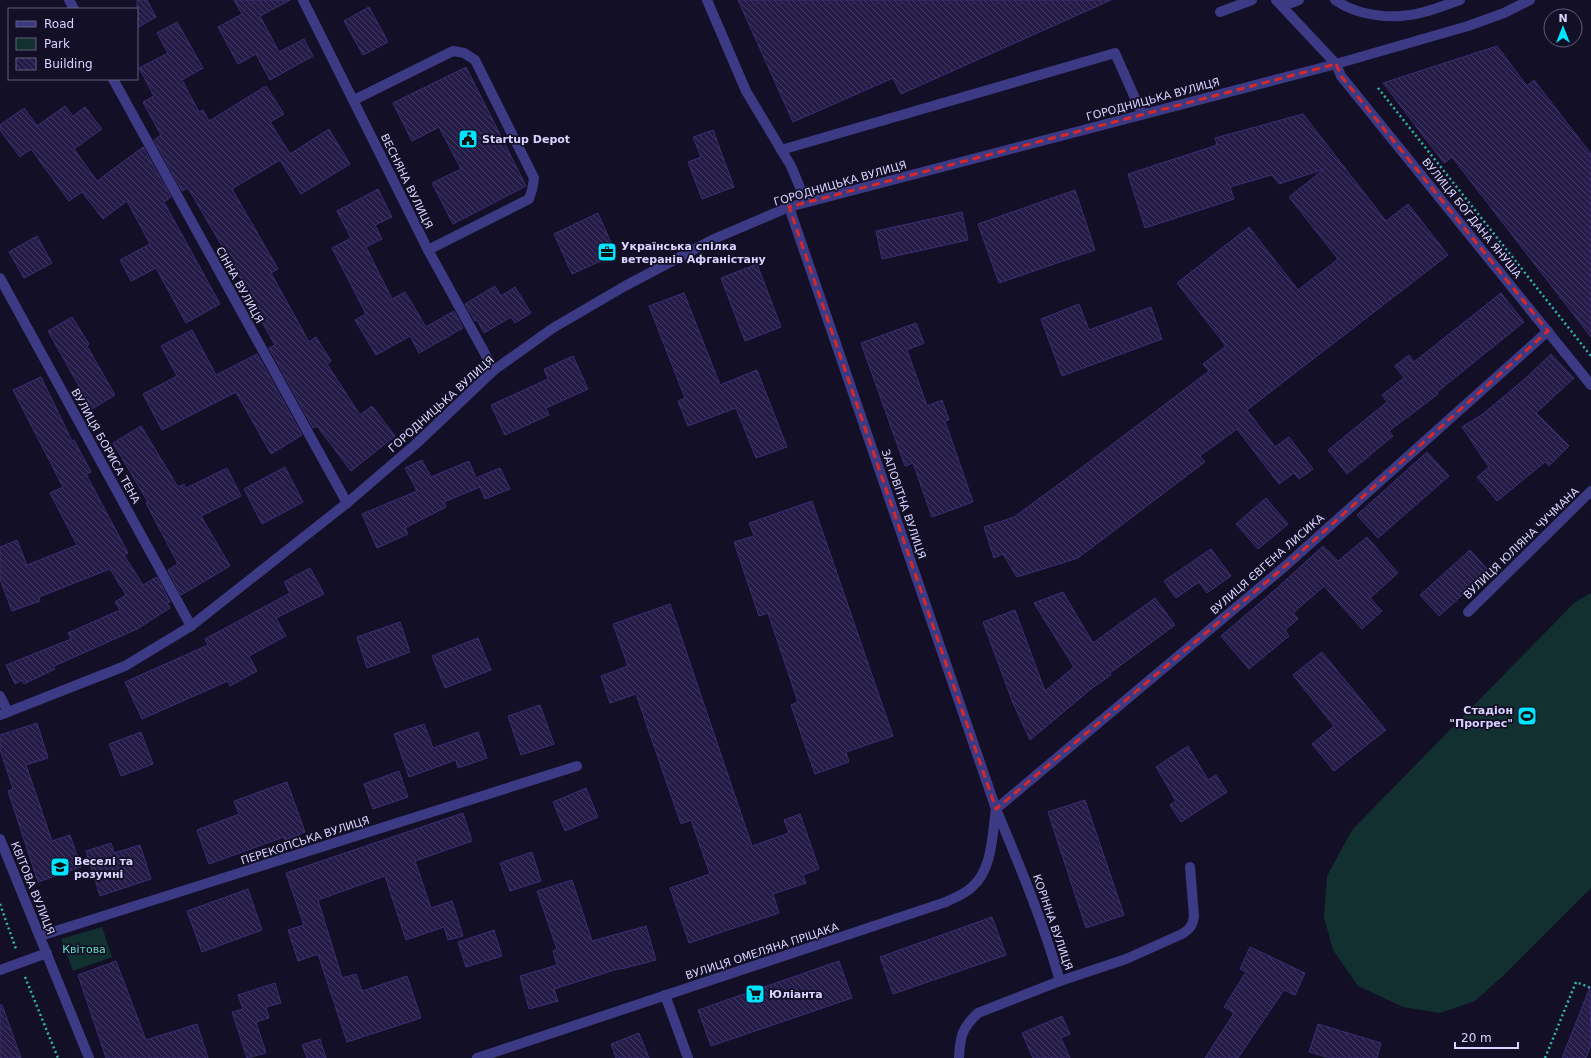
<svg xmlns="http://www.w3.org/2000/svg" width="1591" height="1058" font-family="'DejaVu Sans',sans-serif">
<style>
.park{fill:#12302f}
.building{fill:url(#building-back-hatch);stroke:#3b2d73}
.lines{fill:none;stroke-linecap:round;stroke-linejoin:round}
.path{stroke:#2fb8b0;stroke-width:2.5;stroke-dasharray:2 3;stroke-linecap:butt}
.service{stroke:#3d3a85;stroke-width:10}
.minor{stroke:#3d3a85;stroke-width:10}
.tertiary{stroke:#3d3a85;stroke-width:10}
.marked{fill:none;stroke:#d62828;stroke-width:3;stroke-dasharray:8 5;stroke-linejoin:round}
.labels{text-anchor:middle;stroke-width:3.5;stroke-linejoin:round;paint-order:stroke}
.street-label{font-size:11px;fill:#d9d4ff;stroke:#130f26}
.poi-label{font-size:11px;font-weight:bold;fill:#d9d4ff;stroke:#130f26;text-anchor:start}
.park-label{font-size:11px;fill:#5fe0c0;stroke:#130f26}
</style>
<defs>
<pattern id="building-back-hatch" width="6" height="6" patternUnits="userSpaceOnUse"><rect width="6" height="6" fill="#241b47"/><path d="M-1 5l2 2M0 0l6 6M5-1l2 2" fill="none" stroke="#433b63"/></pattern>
</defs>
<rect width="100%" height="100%" fill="#130f26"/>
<!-- park -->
<g class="park">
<path d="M 1591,593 L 1591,888 L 1505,974 L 1475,1001 L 1440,1013 L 1403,1007 L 1358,986 L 1333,950 L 1324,917 L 1327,876 L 1352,830 L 1575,602 Z"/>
<path d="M 102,927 L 112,957 L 73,971 L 61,939 Z"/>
</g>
<!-- building -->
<g class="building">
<path d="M 137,0 L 147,0 L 156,17 L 137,28 Z"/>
<path d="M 234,0 L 290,0 L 260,16 L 279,52 L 304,39 L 313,56 L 270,80 L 256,54 L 238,64 L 218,27 L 242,14 Z"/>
<path d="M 738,0 L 1111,0 L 901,94 L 893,78 L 793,122 Z"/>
<path d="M 369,7 L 388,42 L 363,55 L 344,21 Z"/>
<path d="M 177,22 L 203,68 L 182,80 L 199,112 L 203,110 L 209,121 L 266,86 L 284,114 L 270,122 L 290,154 L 329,129 L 350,164 L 301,194 L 280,160 L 232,189 L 278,269 L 271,273 L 309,342 L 316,337 L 331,361 L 327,364 L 360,415 L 372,406 L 395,436 L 351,471 L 317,426 L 313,428 L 269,348 L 275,345 L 257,313 L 260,311 L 188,188 L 182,191 L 154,140 L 161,135 L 143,102 L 154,96 L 139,68 L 168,53 L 157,33 Z"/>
<path d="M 1497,46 L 1527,86 L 1534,80 L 1591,154 L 1591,337 L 1452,157 L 1444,163 L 1383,83 Z"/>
<path d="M 466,67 L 526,186 L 453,224 L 432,183 L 461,169 L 439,127 L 412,141 L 393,103 Z"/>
<path d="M 65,106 L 73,116 L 85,107 L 102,129 L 74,149 L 97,181 L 143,147 L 171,197 L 164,202 L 220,304 L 186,323 L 156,268 L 131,281 L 120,260 L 150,244 L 127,201 L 103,219 L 82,192 L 69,201 L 31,149 L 20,157 L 0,130 L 0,125 L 24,108 L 37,126 Z"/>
<path d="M 1303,114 L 1386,221 L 1408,204 L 1448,255 L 1247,410 L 1275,447 L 1289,437 L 1313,469 L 1299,479 L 1294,473 L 1279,484 L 1237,429 L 1200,456 L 1205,462 L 1078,558 L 1017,577 L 1003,554 L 994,558 L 984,527 L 1014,517 L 1085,465 L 1209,371 L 1203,364 L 1226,346 L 1177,283 L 1249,227 L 1298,290 L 1338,259 L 1289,197 L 1324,169 L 1279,184 L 1272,175 L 1230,187 L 1234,199 L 1145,228 L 1128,174 L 1217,145 L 1215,138 Z"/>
<path d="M 713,130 L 734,187 L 702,199 L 688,162 L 701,157 L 693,137 Z"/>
<path d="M 378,189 L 392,217 L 375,225 L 382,239 L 366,247 L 392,299 L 405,292 L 426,327 L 454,311 L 463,328 L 419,353 L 410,336 L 376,355 L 355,320 L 366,314 L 332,248 L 351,238 L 337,211 Z"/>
<path d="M 1075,190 L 1095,250 L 999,283 L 978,224 Z"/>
<path d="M 962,212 L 968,240 L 882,259 L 876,231 Z"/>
<path d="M 598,213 L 616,254 L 572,274 L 554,234 Z"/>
<path d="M 37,236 L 52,263 L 24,278 L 9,252 Z"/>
<path d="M 757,264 L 781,327 L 745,341 L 721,278 Z"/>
<path d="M 495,286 L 501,296 L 515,287 L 531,313 L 515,323 L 511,317 L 484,333 L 477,320 L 475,321 L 465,304 Z"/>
<path d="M 684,293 L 720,385 L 757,370 L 787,447 L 756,458 L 736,408 L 688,426 L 678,401 L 685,398 L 649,306 Z"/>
<path d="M 1501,293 L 1524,322 L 1437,392 L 1438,394 L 1389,431 L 1393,436 L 1347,474 L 1328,450 L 1387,402 L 1382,395 L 1404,378 L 1395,366 L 1409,355 L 1414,362 Z"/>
<path d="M 1079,304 L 1089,330 L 1151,307 L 1162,339 L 1062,376 L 1041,319 Z"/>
<path d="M 72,317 L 89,344 L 87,346 L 115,395 L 92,409 L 48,331 Z"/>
<path d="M 916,323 L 924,343 L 907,350 L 927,406 L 942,400 L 949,420 L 945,421 L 973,502 L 932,517 L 913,463 L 905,466 L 861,343 Z"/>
<path d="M 192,330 L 216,375 L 257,354 L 302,435 L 271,454 L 236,392 L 162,430 L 143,394 L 177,376 L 161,346 Z"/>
<path d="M 1551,354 L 1574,378 L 1536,413 L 1569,446 L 1549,466 L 1545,462 L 1497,501 L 1477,477 L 1489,467 L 1462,427 L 1483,414 L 1527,377 Z"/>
<path d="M 573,356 L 588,389 L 546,408 L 549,415 L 505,435 L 491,405 L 548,379 L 544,369 Z"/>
<path d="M 41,377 L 72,441 L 74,440 L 91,472 L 86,474 L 128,553 L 124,555 L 143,585 L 157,577 L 170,602 L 167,603 L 170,608 L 137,629 L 54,666 L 55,669 L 24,684 L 22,680 L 15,684 L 6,665 L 71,639 L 68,633 L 120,610 L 115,602 L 126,595 L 110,569 L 39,597 L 40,601 L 12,611 L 0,579 L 0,547 L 17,540 L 27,565 L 77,545 L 50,493 L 63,487 L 13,390 Z"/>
<path d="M 141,426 L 178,487 L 184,484 L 186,488 L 227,468 L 241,496 L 201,516 L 230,566 L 181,595 L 168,570 L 178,564 L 146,503 L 148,502 L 113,443 Z"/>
<path d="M 1427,452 L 1449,476 L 1378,538 L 1357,515 Z"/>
<path d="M 422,460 L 431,477 L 469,461 L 476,478 L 500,468 L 510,489 L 485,499 L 480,487 L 444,502 L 446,507 L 405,528 L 408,534 L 377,548 L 362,514 L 417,491 L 405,468 Z"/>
<path d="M 285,467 L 303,502 L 262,524 L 244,489 Z"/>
<path d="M 1266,498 L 1288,524 L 1258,549 L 1236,524 Z"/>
<path d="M 812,501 L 893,736 L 846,752 L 849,762 L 815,774 L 791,705 L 798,702 L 768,613 L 759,616 L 734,542 L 754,536 L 749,523 Z"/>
<path d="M 1367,537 L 1398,573 L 1370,598 L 1382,611 L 1362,629 L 1324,586 L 1293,613 L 1298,619 L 1285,630 L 1289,636 L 1249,669 L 1221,636 L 1276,589 L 1323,546 L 1338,561 Z"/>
<path d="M 1211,549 L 1231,576 L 1207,593 L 1199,582 L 1176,598 L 1164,581 Z"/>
<path d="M 1470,550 L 1489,571 L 1439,616 L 1420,595 Z"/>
<path d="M 310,568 L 324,594 L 276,618 L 286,636 L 249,656 L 257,671 L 230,686 L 228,681 L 142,719 L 125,682 L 208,645 L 205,639 L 290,593 L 284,582 Z"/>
<path d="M 1063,592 L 1093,643 L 1155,598 L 1175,625 L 1110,673 L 1111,675 L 1091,689 L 1030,740 L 1013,703 L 983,622 L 1015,610 L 1045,691 L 1074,667 L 1034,603 Z"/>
<path d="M 670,604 L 752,846 L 789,833 L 784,820 L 800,814 L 819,869 L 803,875 L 806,883 L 773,894 L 779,913 L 689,943 L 670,888 L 710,874 L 691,820 L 681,824 L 636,694 L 610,703 L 601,676 L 628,666 L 613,624 Z"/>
<path d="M 400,622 L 410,652 L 367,668 L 357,637 Z"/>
<path d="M 478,638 L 491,670 L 445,688 L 432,656 Z"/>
<path d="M 1322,652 L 1386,730 L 1334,771 L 1312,744 L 1334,726 L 1293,675 Z"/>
<path d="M 540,705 L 554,744 L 521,755 L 508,716 Z"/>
<path d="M 37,723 L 48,758 L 26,765 L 52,841 L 70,835 L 81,867 L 38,882 L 8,791 L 13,789 L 0,749 L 0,735 Z"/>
<path d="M 424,724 L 433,748 L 478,732 L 487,758 L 458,768 L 456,760 L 409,777 L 394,734 Z"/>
<path d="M 141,732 L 153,764 L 121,776 L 109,744 Z"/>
<path d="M 1188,746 L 1208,780 L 1216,775 L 1227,792 L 1181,822 L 1170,805 L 1176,801 L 1156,767 Z"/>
<path d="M 399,771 L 408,797 L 373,809 L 364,784 Z"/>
<path d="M 287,782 L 305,832 L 285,840 L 284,837 L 209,864 L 197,830 L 239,814 L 234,801 Z"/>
<path d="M 586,788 L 598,817 L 565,831 L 553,802 Z"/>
<path d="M 1085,800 L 1124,915 L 1086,928 L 1048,812 Z"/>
<path d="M 463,813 L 472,841 L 415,861 L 431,908 L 452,901 L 463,936 L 448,940 L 444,927 L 406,940 L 385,876 L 318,900 L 342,978 L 356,974 L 362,991 L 407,976 L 421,1018 L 347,1042 L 318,954 L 298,961 L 288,930 L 304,925 L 286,873 Z"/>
<path d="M 111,843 L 114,853 L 140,845 L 151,879 L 100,896 L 86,851 Z"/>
<path d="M 532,852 L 541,881 L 510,891 L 500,863 Z"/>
<path d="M 572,880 L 592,941 L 646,926 L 656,960 L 621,969 L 621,968 L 554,989 L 558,1001 L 529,1009 L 520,976 L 557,965 L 553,951 L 557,949 L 537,891 Z"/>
<path d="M 248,889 L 262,930 L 202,952 L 187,911 Z"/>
<path d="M 992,917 L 1006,955 L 893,994 L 880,957 Z"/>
<path d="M 494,930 L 502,956 L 466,967 L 458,942 Z"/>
<path d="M 1250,947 L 1305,973 L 1295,995 L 1284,990 L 1238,1058 L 1205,1058 L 1234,1013 L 1224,1007 L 1246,972 L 1240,969 Z"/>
<path d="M 116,961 L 146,1040 L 197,1024 L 208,1058 L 106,1058 L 78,975 Z"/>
<path d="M 839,961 L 852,998 L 711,1046 L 698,1010 Z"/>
<path d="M 275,983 L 281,1003 L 266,1007 L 269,1018 L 256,1022 L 266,1053 L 247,1058 L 232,1012 L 243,1009 L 238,995 Z"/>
<path d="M 1590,987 L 1591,1046 L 1586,1058 L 1562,1058 Z"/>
<path d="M 0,1005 L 2,1005 L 21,1058 L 0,1058 Z"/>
<path d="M 1062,1016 L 1070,1034 L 1061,1038 L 1070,1058 L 1033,1058 L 1022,1033 Z"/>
<path d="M 1318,1024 L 1381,1043 L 1377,1058 L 1330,1058 L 1309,1052 Z"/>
<path d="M 639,1033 L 649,1058 L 616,1058 L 611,1044 Z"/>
<path d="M 320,1039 L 326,1058 L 307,1058 L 302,1045 Z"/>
</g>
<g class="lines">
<!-- path -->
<g class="path">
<path d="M 1378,88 L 1591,356"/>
<path d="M 0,904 L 16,949"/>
<path d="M 25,977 L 58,1058"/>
<path d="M 1545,1058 L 1576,982 L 1591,988"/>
</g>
<!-- service -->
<g class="service">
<path d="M 707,0 L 746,91 L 791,166 L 806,202"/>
<path d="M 1220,12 L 1252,0"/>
<path d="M 354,100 L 453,51 L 464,53 L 475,60 L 534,178 L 532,190 L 529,199 L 428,250"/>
<path d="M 781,150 L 1115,53 L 1142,114"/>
<path d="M 0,970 L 47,953"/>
<path d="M 1060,981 L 1126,959 L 1182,934 C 1190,929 1193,925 1194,916 L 1190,867"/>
</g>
<!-- minor -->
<g class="minor">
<path d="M 69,0 L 74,9"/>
<path d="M 303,0 L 428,250 L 494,370"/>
<path d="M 1335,0 C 1359,17 1396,20 1424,12 C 1436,9 1448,4 1460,0"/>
<path d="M 1283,6 L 1299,0"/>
<path d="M 113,79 L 347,503"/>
<path d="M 789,207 L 996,809 C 1020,866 1043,922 1060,981 L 978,1013 C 962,1028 960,1036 959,1058"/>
<path d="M 0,278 L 191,626"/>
<path d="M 1468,612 L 1591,491"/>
<path d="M 0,696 L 8,712"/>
<path d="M 996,809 L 1283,568 L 1548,331"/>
<path d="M 0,839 L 89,1058"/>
<path d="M 40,936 L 577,766"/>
<path d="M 665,995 L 688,1058"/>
<path d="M 477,1058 L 946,902 C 954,898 965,894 972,887 C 993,869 992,834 996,809"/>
</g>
<!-- tertiary -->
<g class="tertiary">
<path d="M 1276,0 L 1336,64 L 1341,76 L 1591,385"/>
<path d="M 0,715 L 125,666 L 191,626 L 347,503 L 417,443 L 494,370 L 553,328 L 625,286 L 714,239 L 789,207 L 1336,64 L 1468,26 L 1504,13 L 1530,0"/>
</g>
</g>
<!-- marked area -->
<path class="marked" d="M 1336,64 L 1341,76 L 1548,331 L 1283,568 L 996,809 L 789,207 Z"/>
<!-- icons -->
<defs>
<g id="civic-square" transform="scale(1)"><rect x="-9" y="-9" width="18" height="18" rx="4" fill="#00e5ff" stroke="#130f26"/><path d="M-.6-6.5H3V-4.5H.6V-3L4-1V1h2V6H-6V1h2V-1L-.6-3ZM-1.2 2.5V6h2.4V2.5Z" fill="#111"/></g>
<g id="office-square" transform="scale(1)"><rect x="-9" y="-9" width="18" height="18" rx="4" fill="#00e5ff" stroke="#130f26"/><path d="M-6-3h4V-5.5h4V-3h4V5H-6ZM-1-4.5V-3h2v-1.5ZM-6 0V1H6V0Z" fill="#111"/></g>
<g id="stadium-square" transform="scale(1)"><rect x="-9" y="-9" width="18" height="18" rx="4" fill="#00e5ff" stroke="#130f26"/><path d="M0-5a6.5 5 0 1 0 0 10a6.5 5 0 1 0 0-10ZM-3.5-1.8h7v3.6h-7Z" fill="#111"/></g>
<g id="school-square" transform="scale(1)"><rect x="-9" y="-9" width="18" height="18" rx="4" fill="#00e5ff" stroke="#130f26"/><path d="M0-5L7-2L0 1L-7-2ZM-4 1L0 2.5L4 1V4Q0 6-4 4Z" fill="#111"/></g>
<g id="supermarket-square" transform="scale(1)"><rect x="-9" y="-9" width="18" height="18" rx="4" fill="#00e5ff" stroke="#130f26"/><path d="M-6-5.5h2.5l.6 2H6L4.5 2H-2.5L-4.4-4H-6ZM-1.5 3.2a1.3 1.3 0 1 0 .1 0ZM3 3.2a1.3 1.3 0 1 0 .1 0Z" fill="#111"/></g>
</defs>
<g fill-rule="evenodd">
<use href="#civic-square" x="468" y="139"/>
<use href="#office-square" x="607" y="252"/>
<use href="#stadium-square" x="1527" y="716"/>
<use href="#school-square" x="60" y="867"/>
<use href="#supermarket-square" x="755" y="994"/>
</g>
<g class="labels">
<!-- street labels -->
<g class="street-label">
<text transform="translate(1153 99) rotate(-15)" y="4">ГОРОДНИЦЬКА ВУЛИЦЯ</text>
<text transform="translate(407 181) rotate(64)" y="4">ВЕСНЯНА ВУЛИЦЯ</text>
<text transform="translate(840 183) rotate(-16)" y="4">ГОРОДНИЦЬКА ВУЛИЦЯ</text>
<text transform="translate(1472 218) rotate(51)" y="4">ВУЛИЦЯ БОГДАНА ЯНУША</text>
<text transform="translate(240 285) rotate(61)" y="4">СІННА ВУЛИЦЯ</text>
<text transform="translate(441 404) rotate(-42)" y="4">ГОРОДНИЦЬКА ВУЛИЦЯ</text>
<text transform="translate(106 446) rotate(61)" y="4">ВУЛИЦЯ БОРИСА ТЕНА</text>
<text transform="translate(904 504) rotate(71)" y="4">ЗАПОВІТНА ВУЛИЦЯ</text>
<text transform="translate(1521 543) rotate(-44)" y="4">ВУЛИЦЯ ЮЛІЯНА ЧУЧМАНА</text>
<text transform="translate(1267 564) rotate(-41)" y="4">ВУЛИЦЯ ЄВГЕНА ЛИСИКА</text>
<text transform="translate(305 840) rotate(-18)" y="4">ПЕРЕКОПСЬКА ВУЛИЦЯ</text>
<text transform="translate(33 888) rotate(68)" y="4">КВІТОВА ВУЛИЦЯ</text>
<text transform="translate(1053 922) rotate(71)" y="4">КОРІННА ВУЛИЦЯ</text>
<text transform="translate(762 951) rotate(-18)" y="4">ВУЛИЦЯ ОМЕЛЯНА ПРІЦАКА</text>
</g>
<!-- poi labels -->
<g class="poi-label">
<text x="482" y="143">Startup Depot</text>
<text x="621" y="250">Українська спілка<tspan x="621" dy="13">ветеранів Афганістану</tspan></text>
<text x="1513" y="714" text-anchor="end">Стадіон<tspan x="1513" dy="13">"Прогрес"</tspan></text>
<text x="74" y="865">Веселі та<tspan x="74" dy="13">розумні</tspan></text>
<text x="769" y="998">Юліанта</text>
</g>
<!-- park labels -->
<g class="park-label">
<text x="84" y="953">Квітова</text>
</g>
</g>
<!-- legend -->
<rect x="8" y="8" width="130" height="72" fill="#130f26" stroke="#625e7d"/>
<rect x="16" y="21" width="20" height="6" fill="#3d3a85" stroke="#625e7d"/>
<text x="44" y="28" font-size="12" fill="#d9d4ff">Road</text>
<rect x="16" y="38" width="20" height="12" fill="#12302f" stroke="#625e7d"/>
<text x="44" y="48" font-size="12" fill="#d9d4ff">Park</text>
<rect x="16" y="58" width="20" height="12" fill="url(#building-back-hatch)" stroke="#625e7d"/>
<text x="44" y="68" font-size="12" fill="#d9d4ff">Building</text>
<!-- north arrow -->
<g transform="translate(1563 28)"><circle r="19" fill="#130f26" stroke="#625e7d"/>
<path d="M0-3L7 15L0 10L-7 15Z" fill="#00e5ff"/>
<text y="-6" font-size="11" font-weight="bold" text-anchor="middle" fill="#d9d4ff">N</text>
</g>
<!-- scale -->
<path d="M1455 1042v6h63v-6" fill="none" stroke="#d9d4ff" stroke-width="2"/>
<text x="1461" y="1042" font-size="12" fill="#d9d4ff" stroke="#130f26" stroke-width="3" paint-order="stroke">20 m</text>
</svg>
